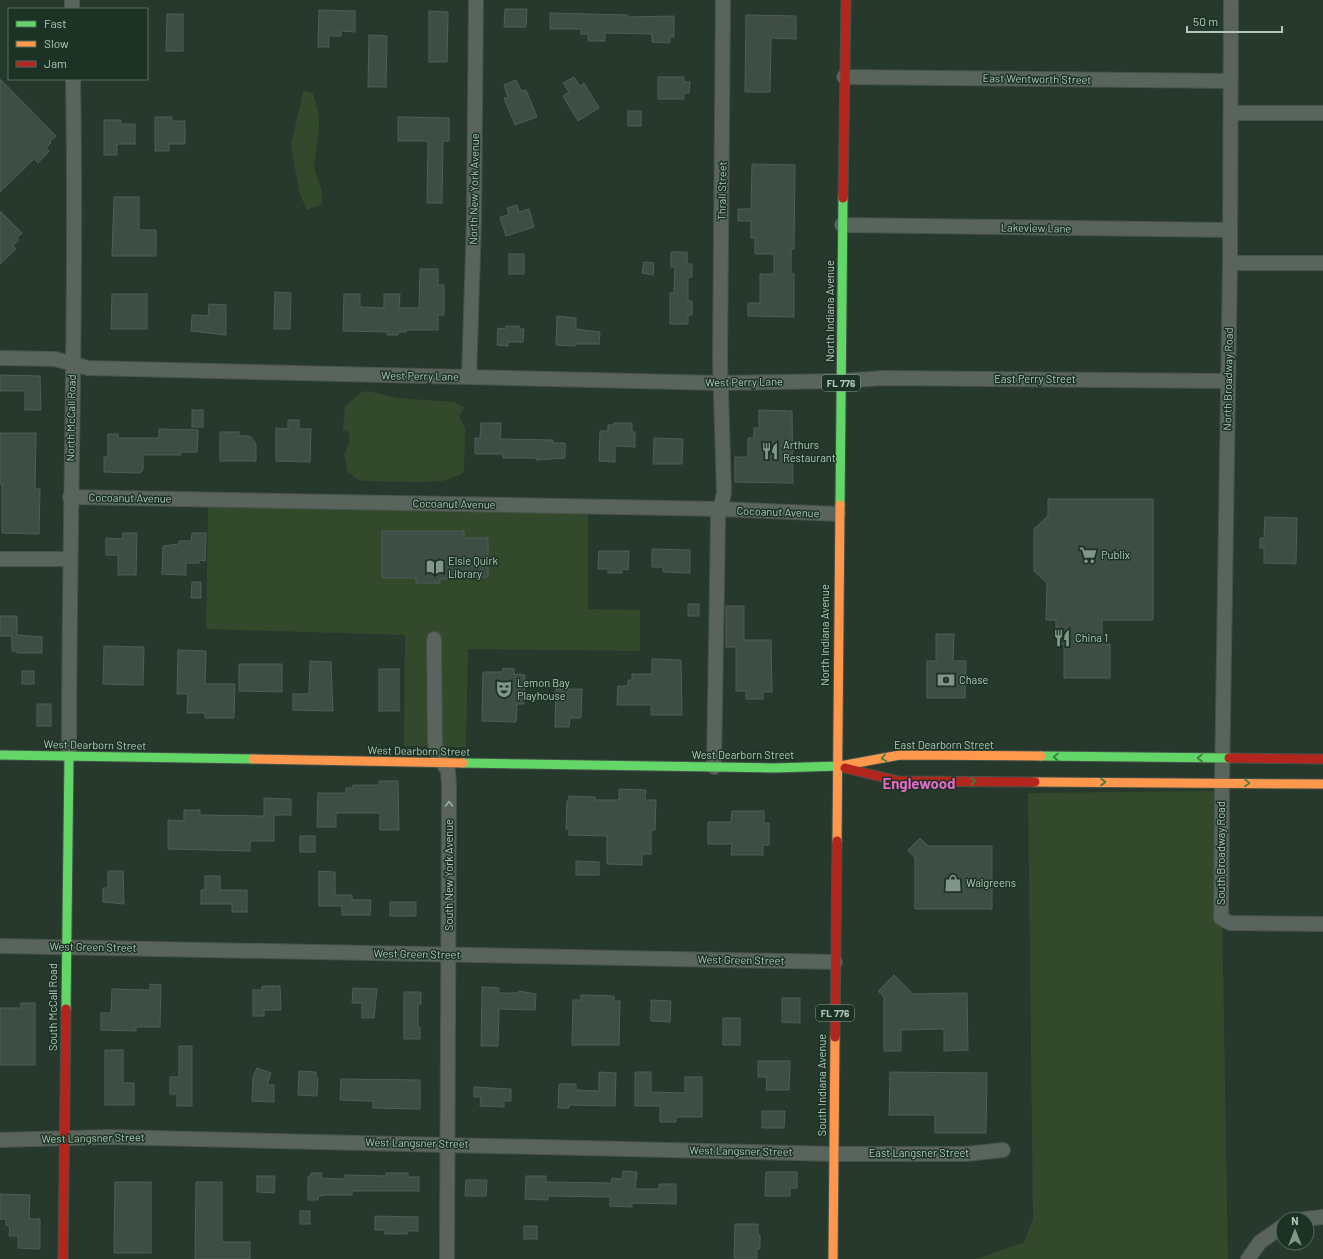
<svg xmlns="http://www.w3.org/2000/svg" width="1323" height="1259" font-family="Barlow,sans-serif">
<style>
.green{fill:#33492c}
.building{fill:#3f4e44;stroke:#4f5f56}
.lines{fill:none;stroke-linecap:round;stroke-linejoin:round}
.street-casing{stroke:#46524a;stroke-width:16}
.fast-casing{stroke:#46524a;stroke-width:11}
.slow-casing{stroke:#46524a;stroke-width:11}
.jam-casing{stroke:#46524a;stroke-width:11}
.street{stroke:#58645c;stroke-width:14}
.fast{stroke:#63d668;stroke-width:9}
.slow{stroke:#ff974d;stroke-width:9}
.jam{stroke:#b3261e;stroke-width:9}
.oneway{stroke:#3b7c43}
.oneway2{stroke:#9bb0a3}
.labels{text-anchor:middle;stroke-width:3;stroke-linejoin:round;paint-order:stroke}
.shield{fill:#1b3224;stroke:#849c8e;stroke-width:1}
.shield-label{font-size:10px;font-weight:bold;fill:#b1c9bb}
.street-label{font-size:11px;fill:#b1c9bb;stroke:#1b3224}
.poi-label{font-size:11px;fill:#b1c9bb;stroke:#1b3224;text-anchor:start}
.district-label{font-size:15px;font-weight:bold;fill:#e06ac1;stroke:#1b3224}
</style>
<rect width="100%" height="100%" fill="#27382d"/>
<!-- green -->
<g class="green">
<path d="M 303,91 L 313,93 L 319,115 L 319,130 L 314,167 L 322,192 L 322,204 L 307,210 L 299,192 L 291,145 Z"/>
<path d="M 367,391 L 398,398 L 454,402 L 465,408 L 459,416 L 465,428 L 464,471 L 460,475 L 442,481 L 418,482 L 360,481 L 348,473 L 344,455 L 350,441 L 349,433 L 343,429 L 345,406 L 362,392 Z"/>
<path d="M 208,505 L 588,513 L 588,609 L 640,610 L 640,651 L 468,649 L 466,747 L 404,746 L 405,635 L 206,629 Z"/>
<path d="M 1220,791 L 1228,1259 L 977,1259 L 1024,1242 L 1033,1219 L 1028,793 Z"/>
</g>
<!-- building -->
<g class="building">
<path d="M 505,9 L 527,9 L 526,27 L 504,27 Z"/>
<path d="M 319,10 L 355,11 L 355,32 L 341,31 L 341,36 L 329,36 L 329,47 L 318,47 Z"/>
<path d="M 429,11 L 448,12 L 447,62 L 429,62 Z"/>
<path d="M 550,13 L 628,15 L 628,17 L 674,16 L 674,37 L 670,37 L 670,43 L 652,42 L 652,34 L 605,33 L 605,41 L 588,41 L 588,34 L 581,34 L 581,29 L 550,29 Z"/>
<path d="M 167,14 L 183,14 L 183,51 L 166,51 Z"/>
<path d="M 746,15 L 796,16 L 796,39 L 771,38 L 770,92 L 745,92 Z"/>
<path d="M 369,35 L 387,36 L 386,87 L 368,87 Z"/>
<path d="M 574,77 L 580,86 L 584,83 L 599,108 L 578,121 L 563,96 L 569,92 L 563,83 Z"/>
<path d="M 658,77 L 684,77 L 684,82 L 690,82 L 689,93 L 684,93 L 684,99 L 658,99 Z"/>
<path d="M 0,79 L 56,136 L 49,142 L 51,143 L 46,148 L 49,151 L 38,163 L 34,159 L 0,192 Z"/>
<path d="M 516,80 L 521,91 L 526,90 L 537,117 L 515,125 L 504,98 L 508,97 L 504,85 Z"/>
<rect x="628" y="111" width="13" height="15"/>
<path d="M 155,117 L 172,117 L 172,121 L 185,121 L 185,144 L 169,144 L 169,151 L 155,151 Z"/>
<path d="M 398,117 L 449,118 L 449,141 L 443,141 L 442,203 L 427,203 L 428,141 L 398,141 Z"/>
<path d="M 104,120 L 121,120 L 121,124 L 135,124 L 135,144 L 117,144 L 117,155 L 104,155 Z"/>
<path d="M 752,164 L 795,165 L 794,249 L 791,249 L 791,274 L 794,274 L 794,317 L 748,316 L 748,303 L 760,303 L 760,274 L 774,274 L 774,254 L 755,254 L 755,238 L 751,238 L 751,221 L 738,221 L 738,209 L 751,209 Z"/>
<path d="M 114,197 L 139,197 L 139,230 L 156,230 L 156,256 L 112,256 Z"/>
<path d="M 517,205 L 519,212 L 529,209 L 534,227 L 506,236 L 500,217 L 509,215 L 507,208 Z"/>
<path d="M 0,211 L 22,233 L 17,238 L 19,240 L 13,245 L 16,249 L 0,264 Z"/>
<path d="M 671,252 L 687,252 L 687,264 L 692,264 L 692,277 L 688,277 L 688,301 L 692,301 L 692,315 L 688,315 L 688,324 L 670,324 L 670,293 L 674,293 L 675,267 L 671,267 Z"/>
<rect x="509" y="254" width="15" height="20"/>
<path d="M 644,262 L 654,263 L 653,275 L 642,273 Z"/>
<path d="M 420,269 L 438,269 L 438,285 L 444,285 L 444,315 L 438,315 L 438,330 L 406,330 L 406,332 L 398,332 L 398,335 L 387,335 L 387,332 L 343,331 L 344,294 L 360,294 L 360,307 L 384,308 L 384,294 L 400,294 L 399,308 L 419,308 Z"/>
<path d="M 275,292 L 291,293 L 290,329 L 274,329 Z"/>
<path d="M 112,294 L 147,294 L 147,329 L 111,329 Z"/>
<path d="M 209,304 L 226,305 L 226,335 L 191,331 L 192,315 L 208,316 Z"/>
<path d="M 557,316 L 576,318 L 576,329 L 600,332 L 599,344 L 575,344 L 575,346 L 556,345 Z"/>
<path d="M 506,326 L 519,326 L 519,329 L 524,329 L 523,342 L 508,342 L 508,346 L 497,345 L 498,328 L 506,329 Z"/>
<path d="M 0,375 L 40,376 L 41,410 L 25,410 L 25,391 L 0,391 Z"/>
<rect x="192" y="410" width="11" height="17"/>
<path d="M 759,410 L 792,411 L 793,483 L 735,482 L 735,457 L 748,457 L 748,438 L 754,438 L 754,428 L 759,428 Z"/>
<path d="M 288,420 L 299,420 L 299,429 L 311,429 L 310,462 L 276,461 L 276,428 L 288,429 Z"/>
<path d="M 481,423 L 501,423 L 500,439 L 553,440 L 553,443 L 565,443 L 565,458 L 536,460 L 536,458 L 503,458 L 503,454 L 475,454 L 475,438 L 480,438 Z"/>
<path d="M 614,423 L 632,423 L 632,432 L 635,432 L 635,447 L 615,446 L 615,462 L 599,461 L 600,431 L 608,431 L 608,425 L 614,425 Z"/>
<path d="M 159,429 L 198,430 L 197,452 L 181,452 L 181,455 L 143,455 L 143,470 L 140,473 L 104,472 L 104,457 L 108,457 L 108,434 L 118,434 L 118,438 L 159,438 Z"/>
<path d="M 220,432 L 239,432 L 239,436 L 250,436 L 256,444 L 256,461 L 220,461 Z"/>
<path d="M 0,433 L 36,433 L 35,489 L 40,489 L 39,534 L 2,533 L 2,484 L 0,484 Z"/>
<path d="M 654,438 L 683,439 L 682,464 L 653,464 Z"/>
<path d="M 1048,499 L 1153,499 L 1153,620 L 1102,620 L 1102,644 L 1110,644 L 1110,678 L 1064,678 L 1064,644 L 1056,644 L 1056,620 L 1046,620 L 1047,583 L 1034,571 L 1034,529 L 1048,516 Z"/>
<path d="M 1265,517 L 1297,518 L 1296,564 L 1264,563 L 1264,548 L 1260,548 L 1260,538 L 1264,538 Z"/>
<path d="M 382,531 L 464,531 L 464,538 L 488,538 L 488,577 L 440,579 L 440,583 L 416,583 L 416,578 L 382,578 Z"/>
<path d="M 123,533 L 137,533 L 136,575 L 118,575 L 118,555 L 106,555 L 106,538 L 122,539 Z"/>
<path d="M 192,533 L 206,533 L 205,561 L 199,560 L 199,563 L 186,563 L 186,575 L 162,574 L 163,546 L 179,544 L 179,541 L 191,541 Z"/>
<path d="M 652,549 L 690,550 L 690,573 L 663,572 L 663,567 L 652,567 Z"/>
<path d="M 599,551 L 629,551 L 628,570 L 622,569 L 622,573 L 608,573 L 608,569 L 598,569 Z"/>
<path d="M 192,582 L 201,582 L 201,598 L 191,598 Z"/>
<rect x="688" y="604" width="11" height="12"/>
<path d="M 726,606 L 744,606 L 744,640 L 771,640 L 772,692 L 763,692 L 763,699 L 746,699 L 746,691 L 736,691 L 736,647 L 726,647 Z"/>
<path d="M 0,616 L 17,616 L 17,635 L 42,637 L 42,653 L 17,653 L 17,651 L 12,651 L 12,636 L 0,636 Z"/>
<path d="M 936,634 L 954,634 L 953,661 L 966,661 L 965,698 L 927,698 L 927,661 L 936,661 Z"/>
<path d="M 104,646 L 144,647 L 143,685 L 103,684 Z"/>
<path d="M 178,650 L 206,651 L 205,684 L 235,684 L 234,718 L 205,718 L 205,713 L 187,713 L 188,694 L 177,694 Z"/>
<path d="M 652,659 L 681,660 L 682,715 L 651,715 L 651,705 L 617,705 L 618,686 L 628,686 L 628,680 L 632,680 L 632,674 L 652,674 Z"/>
<path d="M 310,661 L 331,662 L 333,711 L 293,710 L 293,694 L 309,694 Z"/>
<path d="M 239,664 L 282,664 L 282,692 L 239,691 Z"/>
<path d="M 503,668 L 514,669 L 514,674 L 525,675 L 524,704 L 517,704 L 516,722 L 482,721 L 483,672 L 502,672 Z"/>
<rect x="379" y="669" width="20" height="42"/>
<rect x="22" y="671" width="12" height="13"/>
<path d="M 556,689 L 582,689 L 581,718 L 570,718 L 569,727 L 555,727 Z"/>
<rect x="37" y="704" width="14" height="22"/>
<path d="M 379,781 L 398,781 L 399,830 L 380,830 L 380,813 L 336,813 L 336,827 L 317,827 L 318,793 L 346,793 L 346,788 L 353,788 L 353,785 L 379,785 Z"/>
<path d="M 619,789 L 646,790 L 645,800 L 656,800 L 655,830 L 651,830 L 651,854 L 642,854 L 642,865 L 607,864 L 607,836 L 569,835 L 569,829 L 566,829 L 567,801 L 569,801 L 569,796 L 595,797 L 595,800 L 619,800 Z"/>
<path d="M 264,798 L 291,799 L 291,815 L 274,815 L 274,841 L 250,841 L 250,851 L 168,849 L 168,820 L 184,821 L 184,810 L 200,810 L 200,815 L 264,816 Z"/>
<path d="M 732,811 L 764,811 L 764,823 L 769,823 L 769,845 L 763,845 L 763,855 L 731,855 L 732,844 L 708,844 L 708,822 L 731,822 Z"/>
<rect x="300" y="836" width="15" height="16"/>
<path d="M 920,838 L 928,846 L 992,846 L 992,909 L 915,909 L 915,858 L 908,850 Z"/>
<path d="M 576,861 L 599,862 L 599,875 L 576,875 Z"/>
<path d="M 108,871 L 123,871 L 124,904 L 103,902 L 103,888 L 108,888 Z"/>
<path d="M 319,871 L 335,872 L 335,895 L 352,895 L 352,900 L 371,900 L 370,915 L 342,915 L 342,906 L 319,906 Z"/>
<path d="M 205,876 L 220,876 L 220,890 L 247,890 L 247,912 L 232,912 L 232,904 L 201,904 L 201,890 L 205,890 Z"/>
<rect x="390" y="902" width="26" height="14"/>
<path d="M 894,975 L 913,994 L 967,993 L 968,1050 L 944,1051 L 944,1029 L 901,1030 L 901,1051 L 884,1051 L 884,997 L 878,991 Z"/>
<path d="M 150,984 L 161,985 L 160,1027 L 136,1027 L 136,1031 L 101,1030 L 101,1013 L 111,1013 L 112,989 L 150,990 Z"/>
<path d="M 262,986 L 280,986 L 281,1010 L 264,1010 L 264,1016 L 253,1016 L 253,990 L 262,990 Z"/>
<path d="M 482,987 L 499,988 L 499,993 L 519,993 L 519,991 L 536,994 L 535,1010 L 499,1009 L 498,1046 L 481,1046 Z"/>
<path d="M 353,988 L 377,989 L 374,1018 L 362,1018 L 362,1003 L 352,1003 Z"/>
<path d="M 404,992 L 421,992 L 421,1004 L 418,1004 L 418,1027 L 420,1027 L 420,1039 L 404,1039 Z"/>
<path d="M 581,995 L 614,996 L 614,1001 L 620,1001 L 619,1045 L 572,1045 L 573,1000 L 581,1000 Z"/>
<path d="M 782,998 L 800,998 L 800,1023 L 782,1022 Z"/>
<path d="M 651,1000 L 671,1001 L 670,1022 L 651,1021 Z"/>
<path d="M 21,1003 L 35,1003 L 35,1065 L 0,1065 L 0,1008 L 21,1008 Z"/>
<rect x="723" y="1018" width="17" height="27"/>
<path d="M 179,1046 L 192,1046 L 192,1106 L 177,1106 L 177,1094 L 170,1094 L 170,1077 L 179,1077 Z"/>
<path d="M 105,1050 L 123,1050 L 123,1083 L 134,1083 L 134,1105 L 105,1105 Z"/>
<path d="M 758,1061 L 790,1061 L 789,1090 L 766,1090 L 767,1077 L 758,1077 Z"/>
<path d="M 257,1068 L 271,1073 L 267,1085 L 274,1085 L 274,1102 L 252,1101 L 253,1077 Z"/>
<path d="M 299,1071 L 316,1072 L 316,1077 L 318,1078 L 317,1096 L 298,1095 Z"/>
<path d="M 599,1072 L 616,1073 L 615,1106 L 569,1105 L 569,1108 L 558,1108 L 559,1084 L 576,1084 L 576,1090 L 599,1091 Z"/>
<path d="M 635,1072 L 651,1072 L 651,1092 L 685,1093 L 685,1077 L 702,1077 L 702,1117 L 676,1117 L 676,1122 L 660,1122 L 660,1106 L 635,1106 Z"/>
<path d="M 890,1072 L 987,1073 L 986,1133 L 935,1133 L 935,1115 L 889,1115 Z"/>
<path d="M 341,1079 L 420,1080 L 420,1109 L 373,1108 L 373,1101 L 340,1100 Z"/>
<path d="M 474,1087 L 511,1089 L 511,1101 L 504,1101 L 504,1107 L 480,1106 L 481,1097 L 474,1097 Z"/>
<path d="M 762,1111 L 785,1111 L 784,1128 L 762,1128 Z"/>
<path d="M 623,1171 L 637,1172 L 635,1189 L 659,1189 L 659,1184 L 676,1184 L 676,1204 L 632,1203 L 632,1207 L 610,1206 L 610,1197 L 548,1196 L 548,1200 L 525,1199 L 526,1176 L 546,1176 L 546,1182 L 611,1183 L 612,1178 L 622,1179 Z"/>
<path d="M 766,1172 L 797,1172 L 797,1188 L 790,1188 L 790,1196 L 765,1196 Z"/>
<path d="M 311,1173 L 322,1173 L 321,1178 L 345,1179 L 345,1175 L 386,1176 L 386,1173 L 408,1173 L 408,1177 L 419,1177 L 419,1191 L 352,1191 L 352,1195 L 326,1195 L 319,1196 L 318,1200 L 308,1200 L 308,1177 L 310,1177 Z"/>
<path d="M 257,1176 L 275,1176 L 274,1193 L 257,1192 Z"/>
<path d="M 466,1180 L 487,1180 L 486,1196 L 465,1196 Z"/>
<path d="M 115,1182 L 151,1182 L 151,1253 L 114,1253 Z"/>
<path d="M 196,1182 L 222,1182 L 222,1242 L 250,1242 L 250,1259 L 195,1259 Z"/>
<path d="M 0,1194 L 30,1195 L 29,1219 L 40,1219 L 40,1249 L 18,1248 L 18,1236 L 9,1236 L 10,1227 L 6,1225 L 6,1219 L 0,1219 Z"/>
<rect x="300" y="1211" width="10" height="13"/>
<path d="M 375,1216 L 418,1217 L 418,1231 L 407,1231 L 407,1234 L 385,1234 L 385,1230 L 375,1230 Z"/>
<path d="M 735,1224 L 758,1224 L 758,1235 L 760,1235 L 760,1249 L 757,1249 L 757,1258 L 734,1258 Z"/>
<rect x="524" y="1226" width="13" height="13"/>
</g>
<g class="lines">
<!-- street casing -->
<g class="street-casing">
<g id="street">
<path d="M 72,0 L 72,9"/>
<path d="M 1231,0 L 1230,263 L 1222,783 L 1221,918 L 1230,923 L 1323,924"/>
<path d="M 844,77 L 1230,81"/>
<path d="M 1231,113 L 1323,113"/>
<path d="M 842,225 L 1229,230"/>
<path d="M 1230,263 L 1323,263"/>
<path d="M 0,358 L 55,359 L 88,368 L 720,383 L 841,381 L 883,378 L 1228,381"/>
<path d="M 469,377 L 474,220 L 476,0"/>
<path d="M 70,497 L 721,509 L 838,514"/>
<path d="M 0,559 L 69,559"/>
<path d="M 434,639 L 435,743 L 436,751 L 448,771 L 449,785 L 447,1259"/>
<path d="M 69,756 C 69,530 77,305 73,79"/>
<path d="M 714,767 L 718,518 L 724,493 L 720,360 L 723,0"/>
<path d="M 0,946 L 835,962"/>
<path d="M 0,1140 L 109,1137 L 834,1154 L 966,1154 L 1003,1150"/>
<path d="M 1305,1219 L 1323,1217"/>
<path d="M 1248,1259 L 1260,1242 L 1283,1226"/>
</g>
</g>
<!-- fast casing -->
<g class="fast-casing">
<g id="fast">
<path d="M 840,505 L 843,198"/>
<path d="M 0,755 L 253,759"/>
<path d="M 1041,756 L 1229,758"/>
<path d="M 463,763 L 774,768 L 840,766"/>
<path d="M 66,1009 L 69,756"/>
</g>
</g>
<!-- slow casing -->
<g class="slow-casing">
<g id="slow">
<path d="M 253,759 L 463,763"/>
<path d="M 840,766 L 900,755 L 1041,756"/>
<path d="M 1035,782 L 1323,784"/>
<path d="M 837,841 L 840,505"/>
<path d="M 833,1259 L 835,1037"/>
</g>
</g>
<!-- jam casing -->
<g class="jam-casing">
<g id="jam">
<path d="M 843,198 L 846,0"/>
<path d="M 1229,758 L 1323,759"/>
<path d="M 845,768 L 899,781 L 1035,782"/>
<path d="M 835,1037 L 837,841"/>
<path d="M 63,1259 L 66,1009"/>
</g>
</g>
<!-- street -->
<use href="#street" class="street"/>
<!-- fast -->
<use href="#fast" class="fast"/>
<!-- slow -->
<use href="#slow" class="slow"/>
<!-- jam -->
<use href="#jam" class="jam"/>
</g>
<!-- one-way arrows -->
<defs><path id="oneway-chevron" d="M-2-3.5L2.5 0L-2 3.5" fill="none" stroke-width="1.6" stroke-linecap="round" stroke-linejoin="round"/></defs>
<g class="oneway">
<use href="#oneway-chevron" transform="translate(1056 757) rotate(-180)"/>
<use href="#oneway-chevron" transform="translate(884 758) rotate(170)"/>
<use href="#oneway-chevron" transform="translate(1200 758) rotate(-180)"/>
<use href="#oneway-chevron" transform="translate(973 781)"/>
<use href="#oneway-chevron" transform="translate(1103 782)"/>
<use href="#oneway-chevron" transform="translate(1247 783) rotate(1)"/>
</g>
<use class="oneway2" href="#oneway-chevron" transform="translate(449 804) rotate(-90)"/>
<!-- icons -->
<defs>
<g id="restaurant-bare" transform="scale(1.38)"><path d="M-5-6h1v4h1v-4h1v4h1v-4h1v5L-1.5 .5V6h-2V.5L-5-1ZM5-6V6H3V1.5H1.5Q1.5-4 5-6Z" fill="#819689" stroke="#1b3224" stroke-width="2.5" paint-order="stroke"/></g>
<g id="supermarket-bare" transform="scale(1.38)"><path d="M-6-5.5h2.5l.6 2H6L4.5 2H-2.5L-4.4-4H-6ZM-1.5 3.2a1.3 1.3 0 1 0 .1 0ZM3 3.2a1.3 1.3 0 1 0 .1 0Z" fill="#819689" stroke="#1b3224" stroke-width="2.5" paint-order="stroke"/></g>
<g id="library-bare" transform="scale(1.38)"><path d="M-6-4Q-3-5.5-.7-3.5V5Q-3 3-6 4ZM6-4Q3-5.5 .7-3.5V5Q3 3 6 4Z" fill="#819689" stroke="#1b3224" stroke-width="2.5" paint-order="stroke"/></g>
<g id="bank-bare" transform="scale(1.38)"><path d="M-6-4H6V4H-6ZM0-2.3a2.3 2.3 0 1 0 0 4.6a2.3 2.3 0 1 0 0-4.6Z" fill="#819689" stroke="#1b3224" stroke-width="2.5" paint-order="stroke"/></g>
<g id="theatre-bare" transform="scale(1.38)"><path d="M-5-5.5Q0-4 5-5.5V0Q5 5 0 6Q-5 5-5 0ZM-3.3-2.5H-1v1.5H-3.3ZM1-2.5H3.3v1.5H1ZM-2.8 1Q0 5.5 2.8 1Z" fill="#819689" stroke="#1b3224" stroke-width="2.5" paint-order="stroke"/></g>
<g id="shop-bare" transform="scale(1.38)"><path d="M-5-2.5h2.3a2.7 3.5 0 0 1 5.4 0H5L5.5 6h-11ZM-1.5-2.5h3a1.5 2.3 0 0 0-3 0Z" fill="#819689" stroke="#1b3224" stroke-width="2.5" paint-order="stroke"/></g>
</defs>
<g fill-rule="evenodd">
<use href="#restaurant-bare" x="770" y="451"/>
<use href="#supermarket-bare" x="1088" y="555"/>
<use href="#library-bare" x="435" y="567"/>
<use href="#restaurant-bare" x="1062" y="638"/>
<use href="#bank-bare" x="946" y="680"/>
<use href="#theatre-bare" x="504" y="689"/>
<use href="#shop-bare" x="953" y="883"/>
</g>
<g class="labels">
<!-- shield labels -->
<g class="shield">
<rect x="822" y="375" width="38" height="16" rx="3"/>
<rect x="816" y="1005" width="38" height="16" rx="3"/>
</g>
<g class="shield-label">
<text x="841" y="387">FL 776</text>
<text x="835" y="1017">FL 776</text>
</g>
<!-- street labels -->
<g class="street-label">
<text transform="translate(1037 79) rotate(1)" y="4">East Wentworth Street</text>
<text transform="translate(474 189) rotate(-89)" y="4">North New York Avenue</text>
<text transform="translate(722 191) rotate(-89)" y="4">Thrall Street</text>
<text transform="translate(1036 228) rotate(1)" y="4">Lakeview Lane</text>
<text transform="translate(830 311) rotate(-90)" y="4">North Indiana Avenue</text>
<text transform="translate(420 376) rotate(1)" y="4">West Perry Lane</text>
<text x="1035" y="383">East Perry Street</text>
<text transform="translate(1228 379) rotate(-89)" y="4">North Broadway Road</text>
<text transform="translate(744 382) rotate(-1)" y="4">West Perry Lane</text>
<text transform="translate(71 418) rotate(-89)" y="4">North McCall Road</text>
<text transform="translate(130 498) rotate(1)" y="4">Cocoanut Avenue</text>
<text transform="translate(454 504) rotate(1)" y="4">Cocoanut Avenue</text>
<text transform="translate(778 512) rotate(2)" y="4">Cocoanut Avenue</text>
<text transform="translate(825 635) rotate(-90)" y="4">North Indiana Avenue</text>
<text transform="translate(95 745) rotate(1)" y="4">West Dearborn Street</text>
<text x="944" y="749">East Dearborn Street</text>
<text transform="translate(419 751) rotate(1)" y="4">West Dearborn Street</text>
<text x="743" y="759">West Dearborn Street</text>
<text transform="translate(1221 853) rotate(-90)" y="4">South Broadway Road</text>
<text transform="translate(449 875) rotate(-90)" y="4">South New York Avenue</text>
<text transform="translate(93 947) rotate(1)" y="4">West Green Street</text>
<text transform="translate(417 954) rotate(1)" y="4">West Green Street</text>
<text transform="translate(741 960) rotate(1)" y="4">West Green Street</text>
<text transform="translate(53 1007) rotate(-90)" y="4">South McCall Road</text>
<text transform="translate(822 1085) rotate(-90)" y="4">South Indiana Avenue</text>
<text transform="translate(93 1138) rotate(-1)" y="4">West Langsner Street</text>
<text transform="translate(417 1143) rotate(1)" y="4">West Langsner Street</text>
<text transform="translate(741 1151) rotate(1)" y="4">West Langsner Street</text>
<text x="919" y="1157">East Langsner Street</text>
</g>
<!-- poi labels -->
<g class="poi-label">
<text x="783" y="449">Arthurs<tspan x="783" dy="13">Restaurant</tspan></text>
<text x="1101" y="559">Publix</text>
<text x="448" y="565">Elsie Quirk<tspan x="448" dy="13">Library</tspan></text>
<text x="1075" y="642">China 1</text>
<text x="959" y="684">Chase</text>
<text x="517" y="687">Lemon Bay<tspan x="517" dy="13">Playhouse</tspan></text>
<text x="966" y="887">Walgreens</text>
</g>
<!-- district labels -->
<g class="district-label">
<text x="919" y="789">Englewood</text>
</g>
</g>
<!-- legend -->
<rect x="8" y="8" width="140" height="72" fill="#1b3224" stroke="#576e60"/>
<rect x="16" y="21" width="20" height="6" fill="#63d668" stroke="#576e60"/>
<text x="44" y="28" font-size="12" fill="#b1c9bb">Fast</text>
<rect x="16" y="41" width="20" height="6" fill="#ff974d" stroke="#576e60"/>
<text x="44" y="48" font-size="12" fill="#b1c9bb">Slow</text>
<rect x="16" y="61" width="20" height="6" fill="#b3261e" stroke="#576e60"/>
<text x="44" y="68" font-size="12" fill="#b1c9bb">Jam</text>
<!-- north arrow -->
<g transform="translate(1295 1231)"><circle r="19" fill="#1b3224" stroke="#576e60"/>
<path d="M0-3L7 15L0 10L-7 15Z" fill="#819689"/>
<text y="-6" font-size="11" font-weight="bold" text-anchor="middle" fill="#b1c9bb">N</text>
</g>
<!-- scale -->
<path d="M1187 26v6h95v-6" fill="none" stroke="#b1c9bb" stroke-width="2"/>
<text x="1193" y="26" font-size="12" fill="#b1c9bb" stroke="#1b3224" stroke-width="3" paint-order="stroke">50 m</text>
</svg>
